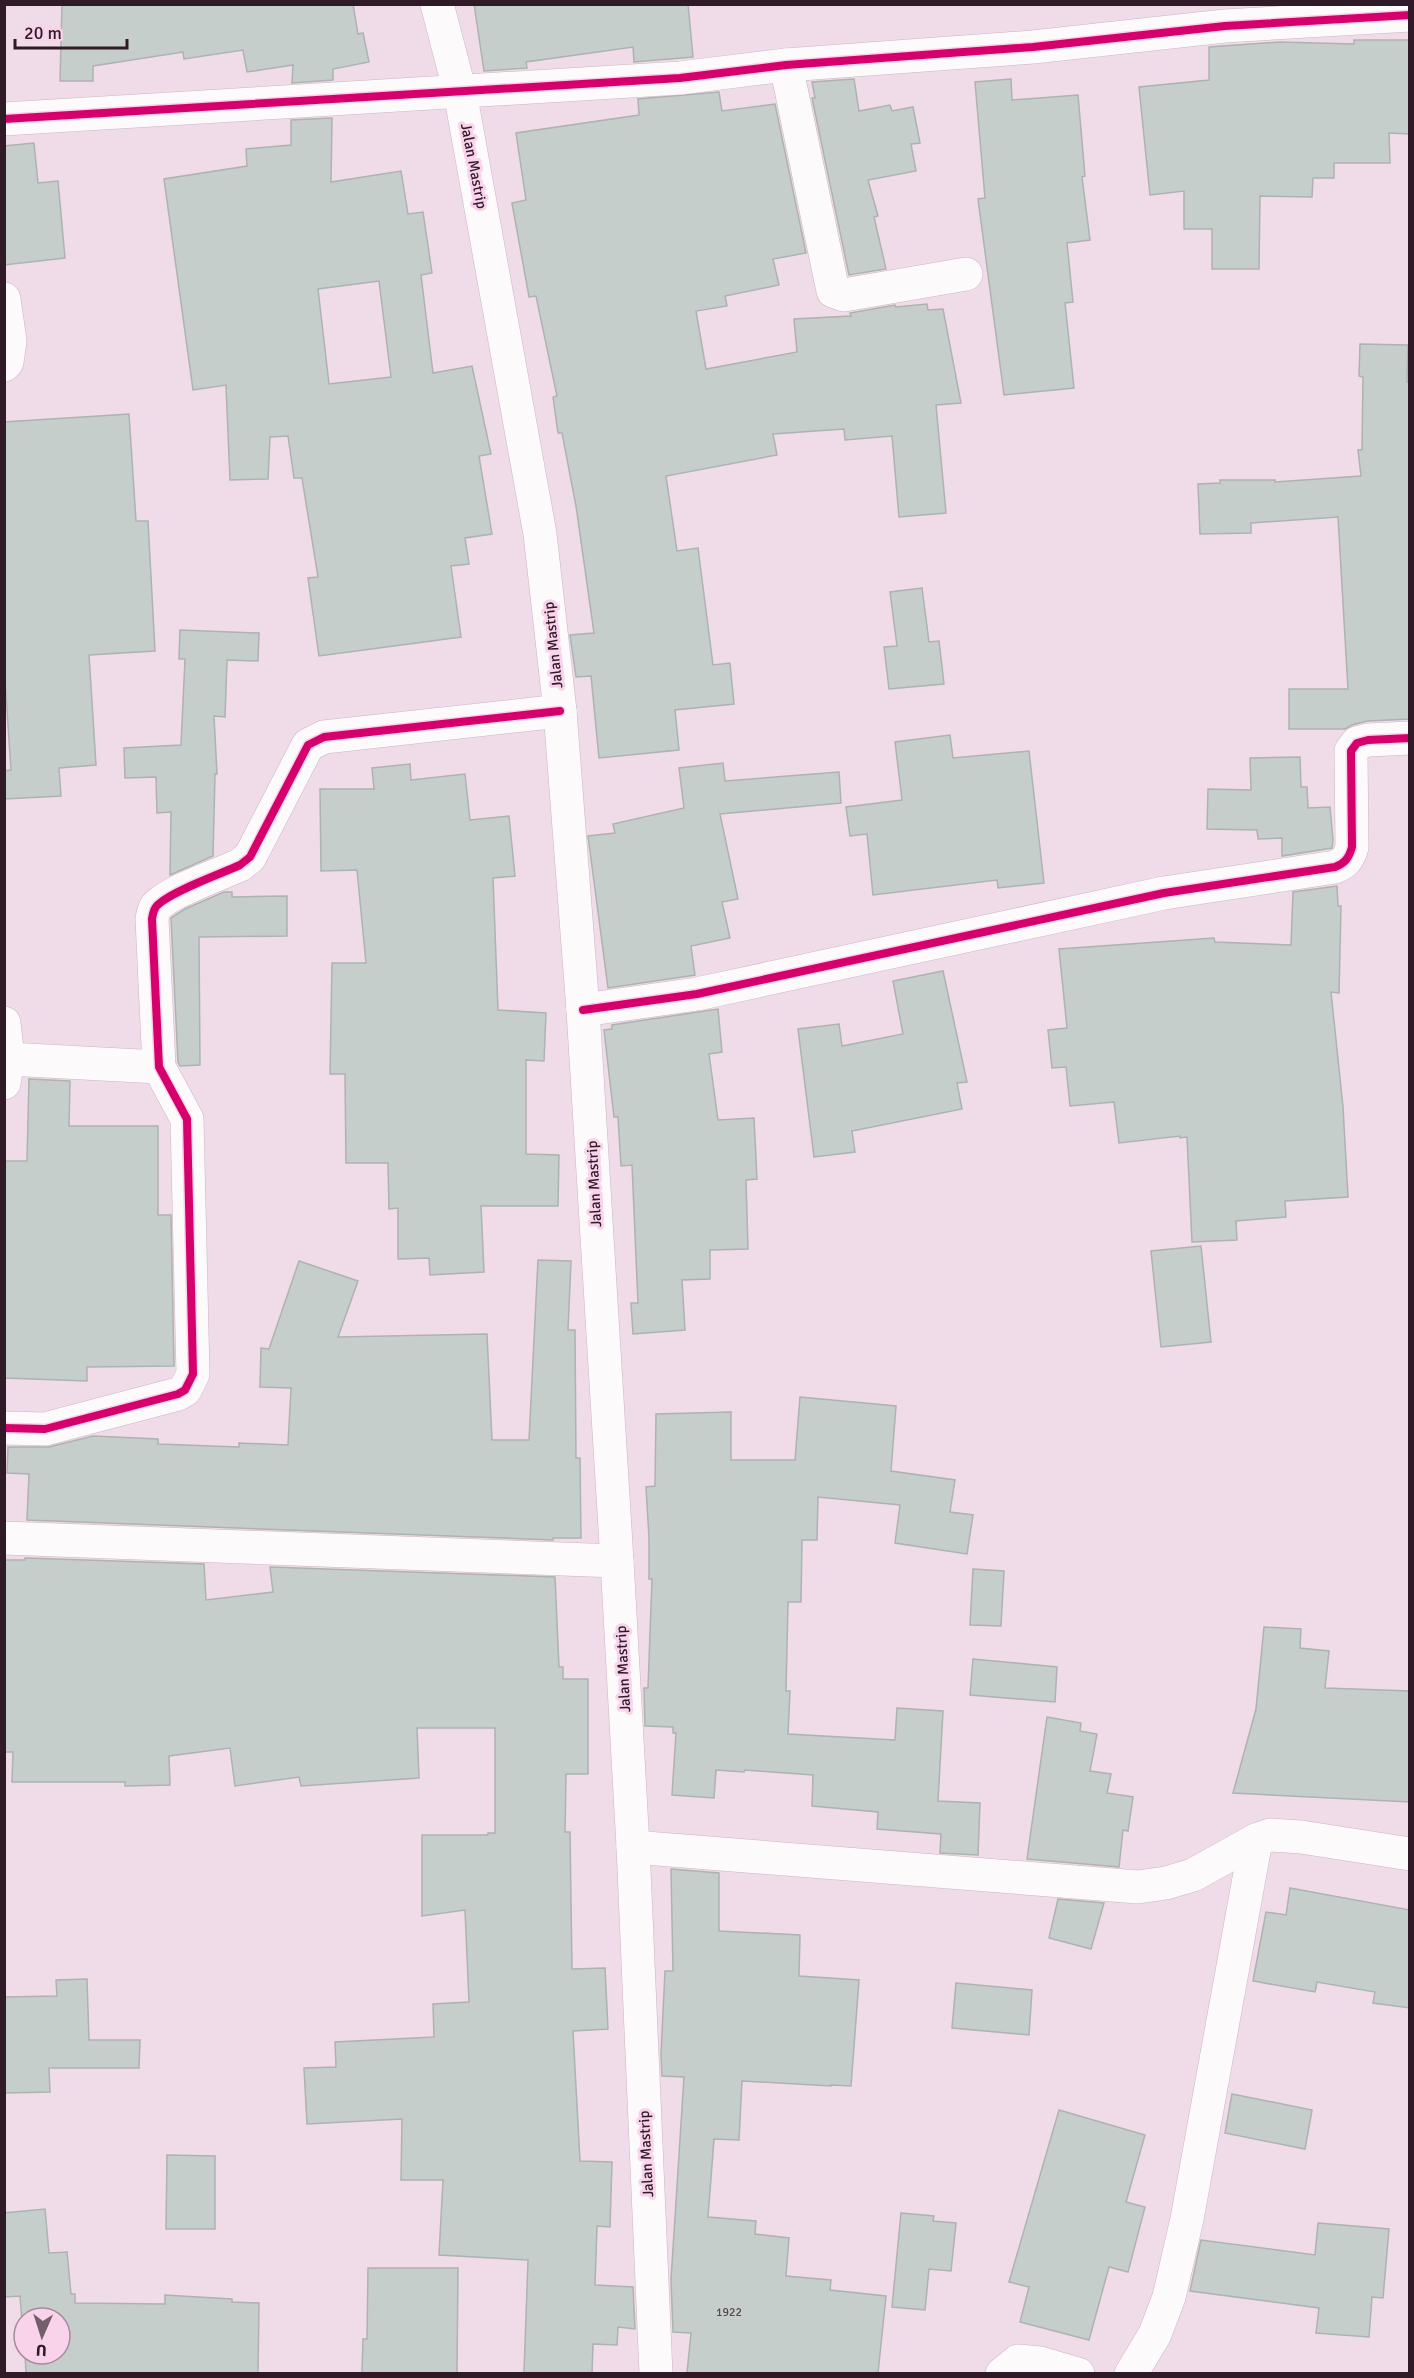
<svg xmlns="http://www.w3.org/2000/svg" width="1414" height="2378" font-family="Signika,sans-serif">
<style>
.building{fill:#c6cecb;stroke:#aeb2b1;stroke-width:1.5;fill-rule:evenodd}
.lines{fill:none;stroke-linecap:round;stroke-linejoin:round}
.street-casing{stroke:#cab6c3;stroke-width:34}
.secondary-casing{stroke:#cab6c3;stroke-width:34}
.street{stroke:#fdfafc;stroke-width:33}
.secondary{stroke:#fdfafc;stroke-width:33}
.cycleway-casing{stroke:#f8d3ea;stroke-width:11}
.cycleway{stroke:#d6006c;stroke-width:8}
.labels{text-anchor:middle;stroke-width:6;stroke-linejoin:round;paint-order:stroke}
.number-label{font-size:12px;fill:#564751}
.street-label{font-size:15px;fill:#301a28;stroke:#f8d3ea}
</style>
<rect width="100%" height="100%" fill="#f0dbe8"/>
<!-- building -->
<g class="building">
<path d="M 62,4 L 353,4 L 358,34 L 363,33 L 369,62 L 333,69 L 333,80 L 292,83 L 293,65 L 247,72 L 243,50 L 184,59 L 183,52 L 93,66 L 93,81 L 60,81 Z"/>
<path d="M 474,4 L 688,4 L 693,57 L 634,62 L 633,47 L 526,62 L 527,68 L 484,71 Z"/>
<path d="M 1354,40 L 1410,40 L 1410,134 L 1389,133 L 1390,163 L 1334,163 L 1334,178 L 1313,178 L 1312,197 L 1260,196 L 1259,269 L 1212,269 L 1212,229 L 1184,229 L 1184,191 L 1150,195 L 1139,87 L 1209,80 L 1209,47 L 1279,42 L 1354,44 Z"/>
<path d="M 854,79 L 859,111 L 890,105 L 892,111 L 913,107 L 920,143 L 911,144 L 916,171 L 868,180 L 878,216 L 874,217 L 886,269 L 849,275 L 812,98 L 815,98 L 812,82 Z"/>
<path d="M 1011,79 L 1012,100 L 1078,95 L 1085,176 L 1082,177 L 1090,240 L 1067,243 L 1073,302 L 1065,303 L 1074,388 L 1004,395 L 978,199 L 985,198 L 975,82 Z"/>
<path d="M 719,92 L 722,111 L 775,104 L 806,253 L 773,259 L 779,285 L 725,296 L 727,306 L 696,311 L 706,369 L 797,352 L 794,319 L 851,316 L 850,313 L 895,305 L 896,307 L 927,304 L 928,310 L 943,309 L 961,403 L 936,405 L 946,513 L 899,517 L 892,436 L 845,440 L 844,429 L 773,434 L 777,455 L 666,476 L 677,551 L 698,548 L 713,665 L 730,663 L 734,704 L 675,710 L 679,750 L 599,758 L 591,676 L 576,677 L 570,635 L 594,633 L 576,506 L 562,433 L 558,433 L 553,397 L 557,396 L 536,296 L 529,297 L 512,203 L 526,200 L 516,133 L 639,115 L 638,99 Z"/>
<path d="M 332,118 L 331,182 L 401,171 L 408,214 L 423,212 L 432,273 L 421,275 L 433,373 L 472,366 L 491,454 L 479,456 L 492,534 L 465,538 L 469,564 L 451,566 L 461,637 L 319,656 L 308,578 L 318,577 L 302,478 L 294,478 L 288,436 L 270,437 L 268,479 L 230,480 L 226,385 L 193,390 L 164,179 L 247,166 L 246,149 L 291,145 L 291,120 ZM 379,281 L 391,377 L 329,384 L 318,289 Z"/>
<path d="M 34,143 L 38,183 L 58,181 L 65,258 L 4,265 L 4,146 Z"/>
<path d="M 1360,344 L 1408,345 L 1407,382 L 1410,382 L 1410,719 L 1367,721 L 1352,725 L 1345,729 L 1289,729 L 1289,689 L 1348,689 L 1338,517 L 1251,523 L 1251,533 L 1200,534 L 1198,484 L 1220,483 L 1220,480 L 1275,480 L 1275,482 L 1361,476 L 1358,450 L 1362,450 L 1363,377 L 1359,376 Z"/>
<path d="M 129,414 L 136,521 L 148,521 L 155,651 L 89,655 L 96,765 L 59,768 L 61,796 L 4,799 L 4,771 L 11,770 L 4,665 L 4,422 Z"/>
<path d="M 922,588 L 929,642 L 939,641 L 944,684 L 889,689 L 884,647 L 897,646 L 890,592 Z"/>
<path d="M 180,630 L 259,633 L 258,661 L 227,660 L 225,717 L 214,716 L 217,774 L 215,774 L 213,856 L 170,875 L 171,812 L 157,813 L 156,777 L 125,778 L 124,748 L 181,745 L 185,659 L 179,659 Z"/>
<path d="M 950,735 L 953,758 L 1029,751 L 1044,883 L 998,888 L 997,880 L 873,895 L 867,834 L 850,836 L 846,807 L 902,800 L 895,742 Z"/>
<path d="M 1300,757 L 1301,787 L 1307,787 L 1308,808 L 1330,807 L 1333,840 L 1332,848 L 1282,856 L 1282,838 L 1258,839 L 1257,830 L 1207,829 L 1208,789 L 1251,790 L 1250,758 Z"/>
<path d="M 723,763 L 725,781 L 839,772 L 841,803 L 720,814 L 738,899 L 722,902 L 730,938 L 691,946 L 695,975 L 608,988 L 588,836 L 615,833 L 613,824 L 684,808 L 679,768 Z"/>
<path d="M 410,764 L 411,780 L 465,774 L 470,820 L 509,816 L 515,876 L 493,878 L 498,1010 L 546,1013 L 544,1061 L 526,1060 L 526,1154 L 559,1155 L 558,1206 L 481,1206 L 484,1272 L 430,1275 L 429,1258 L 398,1259 L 398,1208 L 389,1209 L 388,1163 L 346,1163 L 345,1074 L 330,1074 L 332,963 L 366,963 L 357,870 L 321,871 L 320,789 L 374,789 L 372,768 Z"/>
<path d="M 1337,886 L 1338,906 L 1341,906 L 1339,993 L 1331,992 L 1343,1107 L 1348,1197 L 1285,1201 L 1286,1217 L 1236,1221 L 1237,1240 L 1192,1242 L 1187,1137 L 1180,1138 L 1180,1136 L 1119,1143 L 1114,1102 L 1070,1106 L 1066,1067 L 1052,1068 L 1048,1030 L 1067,1028 L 1059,949 L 1214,938 L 1215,942 L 1291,945 L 1293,892 Z"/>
<path d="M 224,892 L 232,892 L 232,897 L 287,896 L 287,936 L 199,937 L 200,1065 L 180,1066 L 178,1062 L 171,918 L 185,909 Z"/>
<path d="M 943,971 L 967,1082 L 957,1083 L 962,1109 L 852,1131 L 855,1152 L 814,1157 L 798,1029 L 839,1024 L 842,1046 L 903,1034 L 893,981 Z"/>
<path d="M 718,1009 L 722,1052 L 709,1054 L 718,1120 L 754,1118 L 757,1179 L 746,1180 L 748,1249 L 710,1250 L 710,1279 L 682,1280 L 685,1330 L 633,1334 L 631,1303 L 638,1303 L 632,1165 L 621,1166 L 618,1117 L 614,1117 L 604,1030 L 612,1029 L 612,1025 Z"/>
<path d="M 29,1079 L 70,1081 L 69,1126 L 158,1126 L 158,1215 L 171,1215 L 174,1366 L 87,1367 L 87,1381 L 4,1378 L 4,1161 L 27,1161 Z"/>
<path d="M 1201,1246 L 1211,1342 L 1161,1347 L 1151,1251 Z"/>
<path d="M 538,1260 L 571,1261 L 568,1330 L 575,1330 L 576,1458 L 580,1458 L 581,1538 L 553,1538 L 553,1540 L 27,1520 L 29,1474 L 7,1473 L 8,1447 L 49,1447 L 93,1436 L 158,1439 L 158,1444 L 239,1447 L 239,1443 L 288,1445 L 291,1388 L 260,1387 L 261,1348 L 269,1349 L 299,1261 L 358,1281 L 338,1337 L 487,1334 L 492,1440 L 529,1440 Z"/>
<path d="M 800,1397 L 896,1406 L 891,1471 L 955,1480 L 950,1512 L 973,1515 L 967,1554 L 895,1543 L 900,1505 L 818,1497 L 817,1540 L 802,1540 L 801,1602 L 788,1602 L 786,1691 L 790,1691 L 788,1734 L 895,1740 L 897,1708 L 943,1711 L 938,1801 L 980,1803 L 978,1855 L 940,1853 L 941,1834 L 877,1829 L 878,1812 L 812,1806 L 813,1775 L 745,1770 L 744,1772 L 716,1770 L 714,1798 L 672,1795 L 676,1733 L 673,1733 L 673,1727 L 645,1726 L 644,1688 L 648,1688 L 652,1579 L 649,1579 L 649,1538 L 646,1487 L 655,1486 L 656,1414 L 731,1412 L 731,1460 L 795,1460 Z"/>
<path d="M 25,1558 L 204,1564 L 206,1600 L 273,1592 L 270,1567 L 555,1577 L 559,1667 L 563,1667 L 563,1679 L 588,1679 L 588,1774 L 566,1774 L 565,1832 L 570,1832 L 572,1969 L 605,1968 L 608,2029 L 573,2031 L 580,2161 L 612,2162 L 610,2227 L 597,2226 L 595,2285 L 633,2287 L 635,2329 L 618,2327 L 617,2345 L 593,2344 L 592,2373 L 524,2373 L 528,2260 L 439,2255 L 443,2180 L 401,2180 L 402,2119 L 307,2124 L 304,2068 L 336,2067 L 335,2042 L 434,2037 L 433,2004 L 469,2002 L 465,1910 L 422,1916 L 422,1835 L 488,1835 L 488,1833 L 495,1833 L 495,1728 L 417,1728 L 419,1778 L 301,1786 L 299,1777 L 235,1786 L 230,1748 L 169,1756 L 170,1785 L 125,1786 L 125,1782 L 12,1782 L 13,1752 L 4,1752 L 4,1560 L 25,1560 Z"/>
<path d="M 973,1569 L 1004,1571 L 1001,1626 L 970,1625 Z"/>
<path d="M 1264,1627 L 1301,1629 L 1300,1648 L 1329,1651 L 1325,1688 L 1410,1691 L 1410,1802 L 1233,1793 L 1256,1709 Z"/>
<path d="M 973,1659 L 1057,1667 L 1055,1702 L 970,1695 Z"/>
<path d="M 1047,1717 L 1081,1723 L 1080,1731 L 1097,1734 L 1090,1771 L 1111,1774 L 1107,1793 L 1133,1797 L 1128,1831 L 1123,1830 L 1119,1867 L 1027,1859 Z"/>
<path d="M 671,1869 L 719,1873 L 719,1931 L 800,1935 L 799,1976 L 859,1980 L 851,2086 L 831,2085 L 831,2086 L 742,2081 L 739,2140 L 714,2139 L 708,2217 L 756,2221 L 755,2234 L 789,2238 L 786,2276 L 831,2280 L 830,2290 L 886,2296 L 878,2373 L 687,2373 L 691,2333 L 673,2332 L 671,2280 L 684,2077 L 662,2076 L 661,2054 L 665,1971 L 673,1971 Z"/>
<path d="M 1290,1888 L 1410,1910 L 1410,2008 L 1373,2003 L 1375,1992 L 1317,1982 L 1315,1992 L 1253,1981 L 1266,1912 L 1286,1915 Z"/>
<path d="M 1058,1899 L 1104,1903 L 1091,1949 L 1049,1938 Z"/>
<path d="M 87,1979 L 89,2040 L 140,2040 L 139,2068 L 49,2068 L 50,2092 L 4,2093 L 4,1997 L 57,1996 L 56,1980 Z"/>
<path d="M 956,1983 L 1032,1990 L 1029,2035 L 952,2028 Z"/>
<path d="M 1232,2094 L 1312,2110 L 1305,2149 L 1225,2133 Z"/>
<path d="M 1059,2110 L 1145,2135 L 1126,2202 L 1145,2207 L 1128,2272 L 1109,2267 L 1089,2340 L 1020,2322 L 1029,2287 L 1009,2282 Z"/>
<path d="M 167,2155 L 215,2156 L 215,2229 L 166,2229 Z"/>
<path d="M 45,2209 L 49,2253 L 67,2252 L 71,2294 L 75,2294 L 75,2303 L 165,2304 L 165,2295 L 232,2299 L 232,2302 L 259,2303 L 258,2373 L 26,2373 L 25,2354 L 60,2354 L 60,2318 L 24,2318 L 24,2347 L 20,2296 L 4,2297 L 4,2213 Z"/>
<path d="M 901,2213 L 934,2216 L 933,2221 L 956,2223 L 951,2271 L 929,2269 L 925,2310 L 892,2307 Z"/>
<path d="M 1318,2223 L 1389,2229 L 1383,2298 L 1372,2297 L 1369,2337 L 1316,2333 L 1319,2308 L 1190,2291 L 1201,2240 L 1315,2255 Z"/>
<path d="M 368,2268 L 458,2268 L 457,2373 L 362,2373 L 363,2339 L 367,2339 Z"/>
</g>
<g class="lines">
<!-- street casing -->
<g class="street-casing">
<g id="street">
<path d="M 786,65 L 833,291 L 844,295 L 966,274"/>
<path d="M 4,119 L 680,78 L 786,65 L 1033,47 L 1225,26 L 1410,15"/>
<path d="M 4,299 L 10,341 L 7,362 L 4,365"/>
<path d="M 583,1010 L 697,994 L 1164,893 L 1335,867 C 1345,863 1349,858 1352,847 L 1351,751 L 1357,743 L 1368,740 L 1410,738"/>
<path d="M 4,1023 L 8,1059 L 4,1083"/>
<path d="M 8,1059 L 159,1067"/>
<path d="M 4,1428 L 45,1429 L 178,1394 L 185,1390 L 193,1374 L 187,1119 L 159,1067 L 152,919 C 153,913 154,907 160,903 C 175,890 220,874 240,865 L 250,857 L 308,745 L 324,737 L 560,711"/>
<path d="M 633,1847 L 1138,1887 L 1166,1883 L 1193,1875 L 1256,1840 L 1270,1835 L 1301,1837 L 1410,1854"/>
<path d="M 1002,2374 L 1018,2361 L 1040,2363 L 1078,2374"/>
<path d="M 1131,2374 L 1155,2334 L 1169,2297 L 1187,2219 L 1256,1840"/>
</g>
</g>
<!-- secondary casing -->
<g class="secondary-casing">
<g id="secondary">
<path d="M 437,4 L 460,92 L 540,534 L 560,711 L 583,1010 L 617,1561 L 633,1847 L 656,2374"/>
<path d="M 4,1538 L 617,1561"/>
</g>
</g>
<!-- street -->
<use href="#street" class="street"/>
<!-- secondary -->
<use href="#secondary" class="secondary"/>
<!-- cycleway casing -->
<g class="cycleway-casing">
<g id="cycleway">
<path d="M 4,119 L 680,78 L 786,65 L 1033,47 L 1225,26 L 1410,15"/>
<path d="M 583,1010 L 697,994 L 1164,893 L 1335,867 C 1345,863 1349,858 1352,847 L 1351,751 L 1357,743 L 1368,740 L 1410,738"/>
<path d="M 4,1428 L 45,1429 L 178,1394 L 185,1390 L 193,1374 L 187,1119 L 159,1067 L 152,919 C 153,913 154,907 160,903 C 175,890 220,874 240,865 L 250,857 L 308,745 L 324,737 L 560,711"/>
</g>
</g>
<!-- cycleway -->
<use href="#cycleway" class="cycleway"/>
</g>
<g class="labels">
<!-- number labels -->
<g class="number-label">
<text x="729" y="2316">1922</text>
</g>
<!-- street labels -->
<g class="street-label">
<text transform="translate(474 166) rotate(79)" y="5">Jalan Mastrip</text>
<text transform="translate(553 645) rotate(-96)" y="5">Jalan Mastrip</text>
<text transform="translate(594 1184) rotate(-93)" y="5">Jalan Mastrip</text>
<text transform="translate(623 1669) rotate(-93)" y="5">Jalan Mastrip</text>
<text transform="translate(646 2154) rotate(-93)" y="5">Jalan Mastrip</text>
</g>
</g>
<!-- border -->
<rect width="1414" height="2378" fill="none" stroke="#301a28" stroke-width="12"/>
<!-- north arrow -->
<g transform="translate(42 2336) rotate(183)"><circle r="28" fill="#f8d3ea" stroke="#a8899c" stroke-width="1.5"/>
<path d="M0-4.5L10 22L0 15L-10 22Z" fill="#735e6b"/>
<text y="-9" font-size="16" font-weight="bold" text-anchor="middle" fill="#301a28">U</text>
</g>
<!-- scale -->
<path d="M15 39v9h112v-9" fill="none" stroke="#301a28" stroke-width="3"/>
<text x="24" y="39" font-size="18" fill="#301a28" stroke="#f8d3ea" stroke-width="4.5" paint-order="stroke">20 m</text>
</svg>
